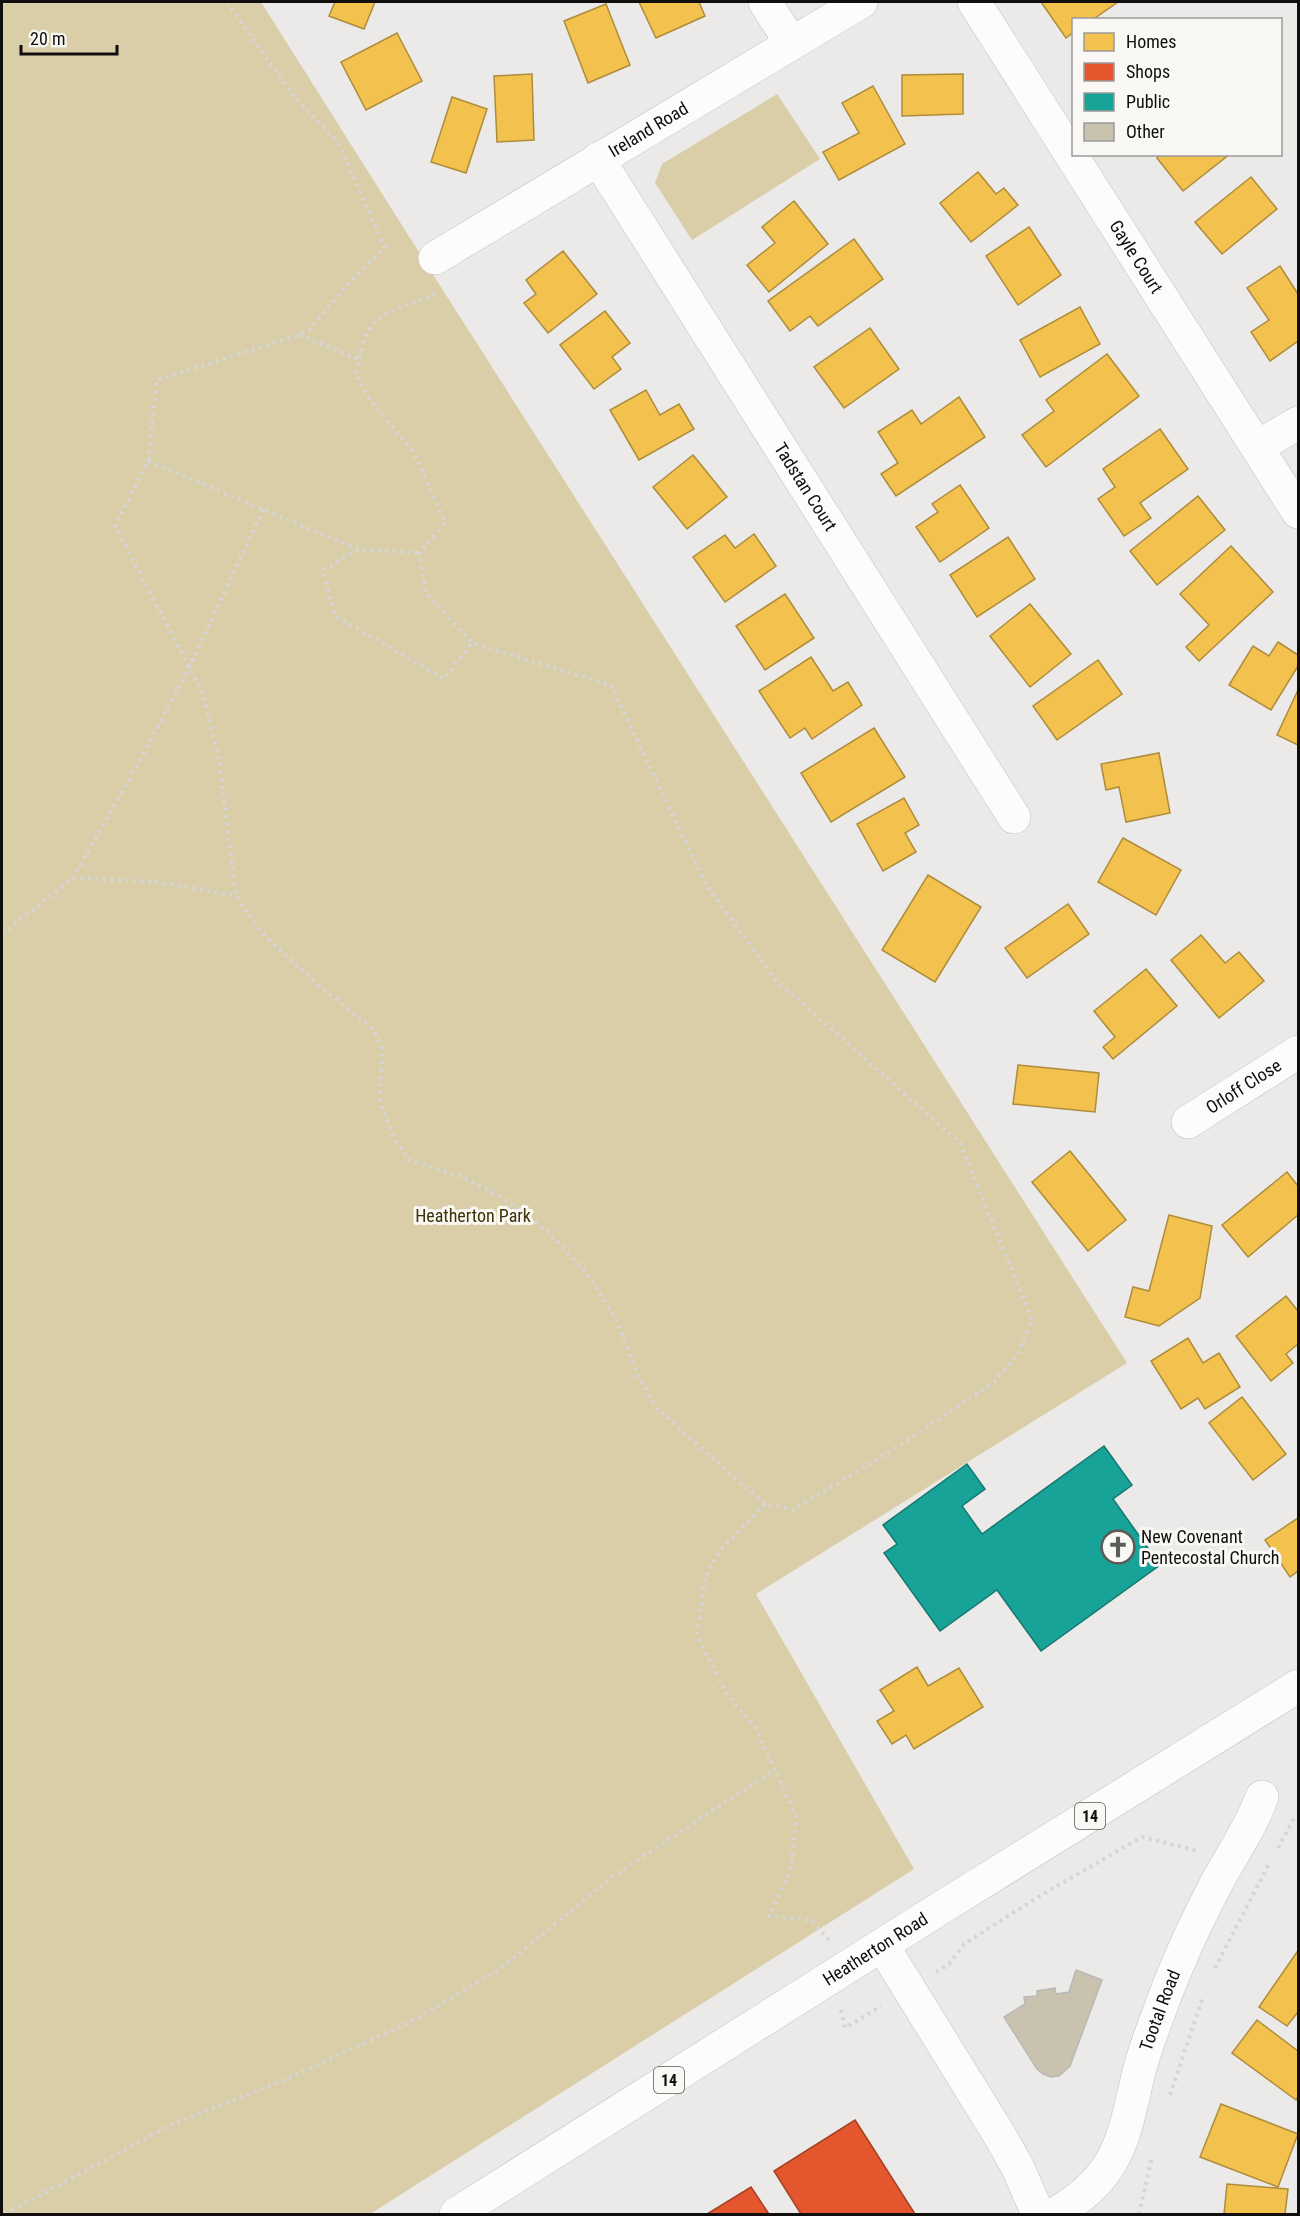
<svg xmlns="http://www.w3.org/2000/svg" width="1300" height="2216" font-family="'Roboto Condensed',sans-serif">
<style>
.green{fill:#d9cea7}
.homes{fill:#f2c14e;stroke:#ae8c3b;stroke-width:1.5}
.shops{fill:#e4572e;stroke:#a44124;stroke-width:1.5}
.public{fill:#17a398;stroke:#15776f;stroke-width:1.5}
.building{fill:#c8c2ae;stroke:#b8b8b6;stroke-width:1.5}
.lines{fill:none;stroke-linecap:round;stroke-linejoin:round}
.street-casing{stroke:#c1c0bf;stroke-width:34}
.secondary-casing{stroke:#c1c0bf;stroke-width:34}
.primary-casing{stroke:#c1c0bf;stroke-width:34}
.path{stroke:#d5d5d4;stroke-width:4;stroke-dasharray:3 4.5;stroke-linecap:butt}
.street{stroke:#fcfcfc;stroke-width:33}
.secondary{stroke:#fcfcfc;stroke-width:33}
.primary{stroke:#fcfcfc;stroke-width:33}
.labels{text-anchor:middle;stroke-width:6;stroke-linejoin:round;paint-order:stroke}
.shield{fill:#f9f8f5;stroke:#565553;stroke-width:1.5}
.shield-label{font-size:16px;font-weight:bold;fill:#100f0e}
.street-label{font-size:18px;fill:#100f0e;stroke:#f9f8f5}
.park-label{font-size:18px;fill:#3c3205;stroke:#f9f8f5}
.poi-label{font-size:18px;fill:#100f0e;stroke:#f9f8f5;text-anchor:start}
</style>
<rect width="100%" height="100%" fill="#ebeae8"/>
<!-- green -->
<g class="green">
<path d="M 2,2 L 261,2 L 446,295 L 1127,1363 L 756,1594 L 914,1869 L 370,2214 L 2,2214 Z"/>
<path d="M 777,94 L 820,159 L 692,240 L 655,183 L 662,164 Z"/>
</g>
<!-- homes -->
<g class="homes">
<path d="M 335,2 L 375,2 L 364,29 L 329,16 Z"/>
<path d="M 639,2 L 699,2 L 705,16 L 656,38 Z"/>
<path d="M 1041,2 L 1118,2 L 1092,20 L 1074,20 L 1074,32 L 1066,38 Z"/>
<path d="M 606,4 L 630,65 L 588,83 L 564,21 Z"/>
<path d="M 397,33 L 422,81 L 366,110 L 341,62 Z"/>
<path d="M 532,74 L 534,140 L 497,142 L 494,76 Z"/>
<path d="M 963,74 L 963,114 L 902,116 L 902,75 Z"/>
<path d="M 873,86 L 905,144 L 839,180 L 823,152 L 859,133 L 842,103 Z"/>
<path d="M 452,97 L 487,109 L 466,173 L 431,162 Z"/>
<path d="M 1161,154 L 1230,154 L 1183,191 L 1157,158 Z"/>
<path d="M 978,172 L 996,194 L 1004,188 L 1018,205 L 971,242 L 940,203 Z"/>
<path d="M 1251,177 L 1277,209 L 1222,254 L 1195,222 Z"/>
<path d="M 794,201 L 828,244 L 769,292 L 747,265 L 775,243 L 762,227 Z"/>
<path d="M 1029,227 L 1061,275 L 1018,305 L 986,256 Z"/>
<path d="M 854,239 L 883,279 L 818,326 L 810,316 L 790,331 L 768,301 Z"/>
<path d="M 563,251 L 597,294 L 548,333 L 524,303 L 536,294 L 526,280 Z"/>
<path d="M 1280,266 L 1298,294 L 1298,341 L 1270,361 L 1251,332 L 1269,320 L 1247,288 Z"/>
<path d="M 1080,307 L 1100,344 L 1040,377 L 1020,340 Z"/>
<path d="M 605,311 L 630,343 L 612,357 L 621,369 L 594,389 L 560,345 Z"/>
<path d="M 870,328 L 899,369 L 844,408 L 814,367 Z"/>
<path d="M 1107,354 L 1139,396 L 1046,467 L 1022,435 L 1054,411 L 1046,400 Z"/>
<path d="M 646,390 L 660,415 L 679,404 L 694,429 L 639,460 L 610,410 Z"/>
<path d="M 959,397 L 985,437 L 896,496 L 881,474 L 898,463 L 878,432 L 912,410 L 921,424 Z"/>
<path d="M 1160,429 L 1188,469 L 1140,503 L 1151,518 L 1124,536 L 1098,499 L 1115,487 L 1103,469 Z"/>
<path d="M 693,455 L 727,497 L 687,529 L 653,487 Z"/>
<path d="M 960,485 L 989,528 L 940,562 L 916,527 L 938,512 L 932,504 Z"/>
<path d="M 1198,496 L 1225,530 L 1157,585 L 1130,551 Z"/>
<path d="M 754,534 L 776,566 L 725,602 L 693,557 L 725,535 L 735,548 Z"/>
<path d="M 1008,537 L 1035,579 L 977,617 L 950,575 Z"/>
<path d="M 1231,546 L 1273,592 L 1199,661 L 1186,647 L 1209,625 L 1180,594 Z"/>
<path d="M 785,594 L 814,638 L 765,670 L 736,626 Z"/>
<path d="M 1030,604 L 1071,654 L 1030,687 L 990,636 Z"/>
<path d="M 1278,642 L 1298,655 L 1298,666 L 1271,710 L 1229,685 L 1253,646 L 1269,656 Z"/>
<path d="M 811,657 L 833,691 L 848,682 L 862,705 L 812,739 L 805,728 L 790,738 L 759,691 Z"/>
<path d="M 1098,660 L 1122,694 L 1057,740 L 1033,706 Z"/>
<path d="M 1298,690 L 1298,745 L 1277,735 Z"/>
<path d="M 874,728 L 905,777 L 831,822 L 801,773 Z"/>
<path d="M 1159,753 L 1170,813 L 1126,822 L 1119,787 L 1106,790 L 1101,764 Z"/>
<path d="M 904,798 L 919,825 L 905,833 L 916,852 L 883,871 L 857,824 Z"/>
<path d="M 1123,838 L 1181,870 L 1156,915 L 1098,882 Z"/>
<path d="M 928,875 L 981,907 L 935,982 L 882,950 Z"/>
<path d="M 1068,904 L 1089,934 L 1027,978 L 1005,948 Z"/>
<path d="M 1201,935 L 1225,963 L 1239,952 L 1264,981 L 1219,1018 L 1171,960 Z"/>
<path d="M 1146,969 L 1177,1006 L 1113,1059 L 1103,1047 L 1115,1037 L 1094,1011 Z"/>
<path d="M 1018,1065 L 1099,1073 L 1095,1112 L 1013,1104 Z"/>
<path d="M 1070,1151 L 1126,1220 L 1088,1251 L 1032,1182 Z"/>
<path d="M 1287,1172 L 1298,1186 L 1298,1215 L 1248,1257 L 1222,1225 Z"/>
<path d="M 1169,1215 L 1212,1226 L 1200,1298 L 1159,1326 L 1125,1317 L 1133,1287 L 1149,1291 Z"/>
<path d="M 1286,1296 L 1298,1311 L 1298,1344 L 1286,1354 L 1293,1363 L 1271,1381 L 1236,1336 Z"/>
<path d="M 1188,1338 L 1203,1363 L 1219,1353 L 1240,1387 L 1205,1409 L 1198,1398 L 1181,1409 L 1151,1361 Z"/>
<path d="M 1242,1397 L 1286,1454 L 1253,1480 L 1209,1423 Z"/>
<path d="M 1298,1518 L 1298,1571 L 1290,1577 L 1265,1540 Z"/>
<path d="M 917,1667 L 928,1686 L 959,1668 L 983,1707 L 914,1749 L 906,1735 L 892,1744 L 877,1721 L 894,1711 L 880,1690 Z"/>
<path d="M 1297,1952 L 1298,1953 L 1298,2012 L 1287,2026 L 1259,2007 Z"/>
<path d="M 1257,2020 L 1298,2051 L 1298,2097 L 1296,2100 L 1232,2053 Z"/>
<path d="M 1221,2104 L 1298,2134 L 1278,2187 L 1200,2157 Z"/>
<path d="M 1227,2184 L 1288,2189 L 1285,2214 L 1224,2214 Z"/>
</g>
<!-- shops -->
<g class="shops">
<path d="M 855,2120 L 864,2134 L 915,2214 L 801,2214 L 774,2171 Z"/>
<path d="M 751,2187 L 769,2214 L 707,2214 Z"/>
</g>
<!-- public -->
<path class="public" d="M 1104,1446 L 1132,1485 L 1113,1499 L 1160,1565 L 1041,1651 L 997,1590 L 940,1631 L 884,1553 L 897,1544 L 883,1525 L 967,1464 L 985,1489 L 962,1506 L 982,1534 Z"/>
<!-- building -->
<path class="building" d="M 1076,1970 L 1102,1980 L 1070,2066 L 1059,2076 L 1051,2077 L 1043,2074 L 1037,2069 L 1004,2017 L 1025,2004 L 1024,1997 L 1037,1996 L 1037,1991 L 1055,1988 L 1056,1994 L 1069,1992 Z"/>
<g class="lines">
<!-- street casing -->
<g class="street-casing">
<g id="street">
<path d="M 765,2 L 791,43"/>
<path id="s1" d="M 974,2 L 1298,512"/>
<path id="s2" d="M 598,159 L 1014,817"/>
<path id="s3" d="M 435,258 L 861,2"/>
<path d="M 1257,447 L 1298,423"/>
<path id="s4" d="M 1188,1122 L 1298,1052"/>
<path id="s5" d="M 1055,2214 C 1077,2201 1098,2185 1111,2162 C 1126,2136 1130,2109 1137,2080 C 1142,2058 1150,2036 1158,2015 C 1174,1970 1195,1924 1217,1882 C 1233,1853 1251,1827 1262,1797"/>
</g>
</g>
<!-- secondary casing -->
<g class="secondary-casing">
<path id="secondary" d="M 882,1945 L 1000,2136 L 1018,2168 L 1038,2214"/>
</g>
<!-- primary casing -->
<g class="primary-casing">
<g id="primary">
<path id="s6" d="M 456,2214 L 939,1909 L 1298,1686"/>
</g>
</g>
<!-- path -->
<g class="path">
<path d="M 227,2 L 282,80 L 298,101 L 339,144 L 385,248 L 361,269 L 309,330 L 299,335 L 157,380 L 148,461 L 115,526 L 203,693 L 218,753 L 236,896 L 261,932 L 317,984 L 374,1030 L 382,1048 L 380,1102 L 394,1137 L 409,1160 L 458,1175 L 500,1196 L 546,1230 L 586,1272 L 615,1317 L 638,1376 L 657,1409 L 765,1504 L 793,1510 L 896,1448 L 994,1382 L 1018,1354 L 1032,1319 L 960,1143 L 775,979 L 705,883 L 611,685 L 472,643 L 426,593 L 419,553 L 445,523 L 414,453 L 370,400 L 356,375 L 364,340 L 370,328 L 378,318 L 390,311 L 429,297 L 438,292"/>
<path d="M 299,335 L 361,360"/>
<path d="M 148,461 L 358,549 L 419,553"/>
<path d="M 358,549 L 323,570 L 335,616 L 444,679 L 472,643"/>
<path d="M 73,878 L 159,882 L 236,896"/>
<path d="M 2,934 L 73,878 L 139,762 L 189,668 L 263,510"/>
<path d="M 765,1504 L 720,1551 L 705,1578 L 697,1636 L 727,1694 L 756,1728 L 796,1817 L 791,1870 L 769,1916 L 811,1920 L 829,1940"/>
<path d="M 1278,1848 L 1294,1818"/>
<path d="M 1215,1968 L 1270,1862"/>
<path d="M 936,1972 L 949,1964 L 964,1944 L 1043,1894 L 1142,1837 L 1194,1850 L 1197,1847"/>
<path d="M 841,2010 L 845,2028 L 881,2006"/>
<path d="M 1170,2095 L 1203,1997"/>
<path d="M 5,2214 L 171,2125 L 291,2077 L 410,2022 L 500,1969 L 612,1877 L 776,1769"/>
<path d="M 1139,2214 L 1152,2157"/>
</g>
<!-- street -->
<use href="#street" class="street"/>
<!-- secondary -->
<use href="#secondary" class="secondary"/>
<!-- primary -->
<use href="#primary" class="primary"/>
</g>
<!-- icons -->
<defs>
<g id="church-ring" transform="scale(1.725)"><circle r="9.5" fill="#f9f8f5" stroke="#5d5c5a" stroke-width="1.5"/><path d="M-1.2-6h2.4v3.5h3.3v2.4h-3.3V6h-2.4V-.1h-3.3v-2.4h3.3Z" fill="#5d5c5a"/></g>
</defs>
<g fill-rule="evenodd">
<use href="#church-ring" x="1118" y="1547"/>
</g>
<g class="labels">
<!-- shield labels -->
<g class="shield">
<rect x="1075" y="1803" width="30" height="26" rx="4.5"/>
<rect x="654" y="2067" width="30" height="26" rx="4.5"/>
</g>
<g class="shield-label">
<text x="1090" y="1822">14</text>
<text x="669" y="2086">14</text>
</g>
<!-- street labels -->
<g class="street-label">
<text dy="6" stroke="none"><textPath href="#s3" startOffset="249">Ireland Road</textPath></text>
<text dy="6" stroke="none"><textPath href="#s1" startOffset="302">Gayle Court</textPath></text>
<text dy="6" stroke="none"><textPath href="#s2" startOffset="388">Tadstan Court</textPath></text>
<text dy="6" stroke="none"><textPath href="#s4" startOffset="66">Orloff Close</textPath></text>
<text dy="6" stroke="none"><textPath href="#s6" startOffset="496">Heatherton Road</textPath></text>
<text dy="6" stroke="none"><textPath href="#s5" startOffset="237">Tootal Road</textPath></text>
</g>
<!-- park labels -->
<g class="park-label">
<text x="473" y="1222">Heatherton Park</text>
</g>
<!-- poi labels -->
<g class="poi-label">
<text x="1141" y="1543">New Covenant<tspan x="1141" dy="21">Pentecostal Church</tspan></text>
</g>
</g>
<!-- border -->
<rect width="1300" height="2216" fill="none" stroke="#100f0e" stroke-width="6"/>
<!-- legend -->
<rect x="1072" y="18" width="210" height="138" fill="#f9f8f5" stroke="#9c9b99" stroke-width="1.5"/>
<rect x="1084" y="33" width="30" height="18" fill="#f2c14e" stroke="#9c9b99" stroke-width="1.5"/>
<text x="1126" y="48" font-size="18" fill="#100f0e">Homes</text>
<rect x="1084" y="63" width="30" height="18" fill="#e4572e" stroke="#9c9b99" stroke-width="1.5"/>
<text x="1126" y="78" font-size="18" fill="#100f0e">Shops</text>
<rect x="1084" y="93" width="30" height="18" fill="#17a398" stroke="#9c9b99" stroke-width="1.5"/>
<text x="1126" y="108" font-size="18" fill="#100f0e">Public</text>
<rect x="1084" y="123" width="30" height="18" fill="#c8c2ae" stroke="#9c9b99" stroke-width="1.5"/>
<text x="1126" y="138" font-size="18" fill="#100f0e">Other</text>
<!-- scale -->
<path d="M21 45v9h96v-9" fill="none" stroke="#100f0e" stroke-width="3"/>
<text x="30" y="45" font-size="18" fill="#100f0e" stroke="#f9f8f5" stroke-width="4.5" paint-order="stroke">20 m</text>
</svg>
